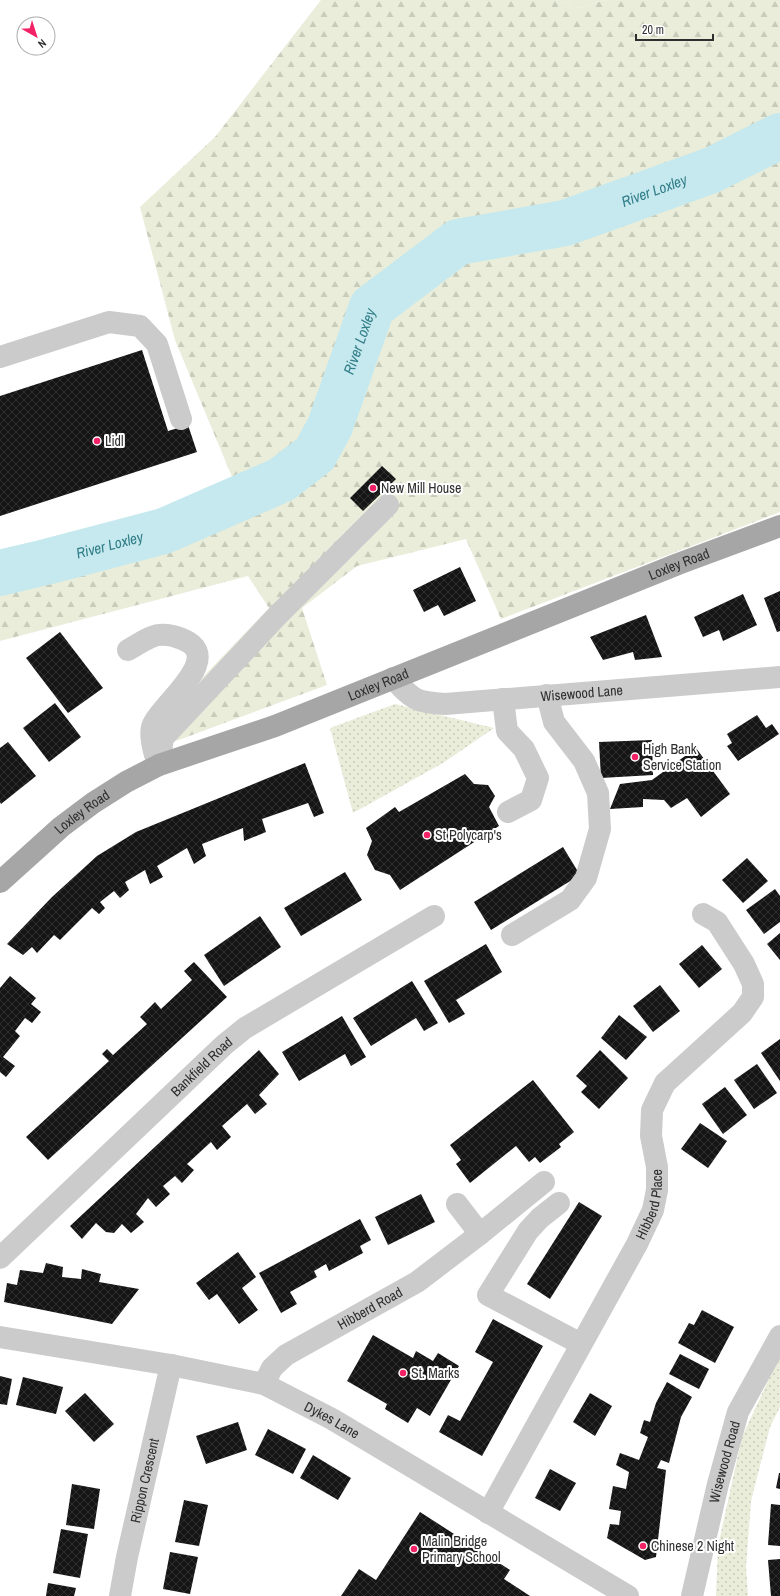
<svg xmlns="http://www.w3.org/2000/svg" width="780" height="1596" font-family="'Archivo Narrow',sans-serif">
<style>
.grass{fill:url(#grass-dots)}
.forest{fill:url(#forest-firs)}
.park{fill:#e9edda}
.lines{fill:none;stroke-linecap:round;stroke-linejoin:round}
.river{stroke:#c5e9ee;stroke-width:46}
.building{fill:url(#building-cross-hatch)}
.minor{stroke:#cbcbcb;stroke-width:22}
.major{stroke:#a6a6a6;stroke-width:22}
.poi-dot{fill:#f32267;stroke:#fff;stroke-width:1.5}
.labels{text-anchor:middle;stroke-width:4;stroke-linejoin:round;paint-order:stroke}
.poi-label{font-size:14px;fill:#2e2e2e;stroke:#fff;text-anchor:start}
.street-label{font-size:14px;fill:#2e2e2e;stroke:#fff}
.water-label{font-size:15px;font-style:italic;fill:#327e89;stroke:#fff}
</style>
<defs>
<pattern id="grass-dots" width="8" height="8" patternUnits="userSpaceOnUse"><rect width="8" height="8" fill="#e9edda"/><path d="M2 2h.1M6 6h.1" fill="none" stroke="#c8ccbb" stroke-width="1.8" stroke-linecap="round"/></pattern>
<pattern id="forest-firs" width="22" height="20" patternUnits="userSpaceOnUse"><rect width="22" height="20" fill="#e9edda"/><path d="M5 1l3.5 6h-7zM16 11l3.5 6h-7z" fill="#c8ccbb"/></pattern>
<pattern id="building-cross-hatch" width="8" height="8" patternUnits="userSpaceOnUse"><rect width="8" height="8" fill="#151515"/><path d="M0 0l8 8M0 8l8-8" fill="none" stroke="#2f2f2f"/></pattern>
</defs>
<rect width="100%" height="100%" fill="#fff"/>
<!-- grass -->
<g class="grass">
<path d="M 395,704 L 494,728 L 443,763 L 353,813 L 330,728 Z"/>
<path d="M 780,1355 L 780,1407 L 770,1427 L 751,1501 L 746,1567 L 748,1596 L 716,1596 L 718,1546 L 742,1437 Z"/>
</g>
<!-- forest -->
<path class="forest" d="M 321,0 L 556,0 L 579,8 L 604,0 L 780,0 L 780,512 L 501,619 L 466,539 L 357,566 L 302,608 L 327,685 L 176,741 L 201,679 L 269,608 L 248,576 L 0,641 L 0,561 L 235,484 L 175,340 L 140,207 L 215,137 Z"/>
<!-- park -->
<path class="park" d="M 556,0 L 604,0 L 579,8 Z"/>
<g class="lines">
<!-- river -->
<path class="river" id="s1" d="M 0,573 L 46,562 L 164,531 L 281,480 L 315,454 L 330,426 L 372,307 L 458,242 L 565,223 L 712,170 L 780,136"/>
</g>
<!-- building -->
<g class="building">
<path d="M 142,350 L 168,431 L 188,425 L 197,452 L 0,516 L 0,396 Z"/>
<path d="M 382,466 L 396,479 L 363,511 L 350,498 Z"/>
<path d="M 460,567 L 476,601 L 444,616 L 438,605 L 424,612 L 413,590 Z"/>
<path d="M 780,591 L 780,631 L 777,632 L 764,598 Z"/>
<path d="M 743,594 L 757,625 L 723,641 L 719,630 L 703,637 L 694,617 Z"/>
<path d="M 646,615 L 662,657 L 635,660 L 633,652 L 603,660 L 590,637 Z"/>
<path d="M 60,632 L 103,688 L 68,713 L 26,658 Z"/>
<path d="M 55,703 L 81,737 L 49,762 L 23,728 Z"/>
<path d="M 757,715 L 766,728 L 772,724 L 779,734 L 738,761 L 727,746 L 732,743 L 727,734 Z"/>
<path d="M 652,740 L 653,775 L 601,778 L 599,742 Z"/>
<path d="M 8,742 L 36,776 L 1,804 L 0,802 L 0,748 Z"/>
<path d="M 696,748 L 730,794 L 701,817 L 687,798 L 671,808 L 664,800 L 643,799 L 643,807 L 610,809 L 620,784 L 652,780 Z"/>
<path d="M 305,763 L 324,813 L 314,817 L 308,803 L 262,819 L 266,832 L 244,841 L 243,828 L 202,844 L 206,856 L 194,864 L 187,848 L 157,866 L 163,877 L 150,884 L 145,870 L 125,882 L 129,890 L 120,898 L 114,891 L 100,902 L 105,908 L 99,914 L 92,908 L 60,940 L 54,935 L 37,953 L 32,947 L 23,955 L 7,944 L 52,897 L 97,856 L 136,832 Z"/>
<path d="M 465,774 L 474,784 L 488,785 L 495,796 L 489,807 L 499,826 L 400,890 L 390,875 L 375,870 L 367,855 L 372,841 L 366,828 L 395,807 L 399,812 Z"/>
<path d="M 563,847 L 580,875 L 491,930 L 474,902 Z"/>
<path d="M 747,858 L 768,881 L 743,903 L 722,880 Z"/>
<path d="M 345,872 L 362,900 L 301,936 L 284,908 Z"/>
<path d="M 775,889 L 780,896 L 780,922 L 764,934 L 746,910 Z"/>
<path d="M 260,916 L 281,947 L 224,986 L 204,955 Z"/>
<path d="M 780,933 L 780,960 L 767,944 Z"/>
<path d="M 486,944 L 502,972 L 456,1000 L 465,1014 L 449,1023 L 424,981 Z"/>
<path d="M 702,945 L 722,969 L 699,988 L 679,964 Z"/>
<path d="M 194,962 L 227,997 L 48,1160 L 26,1137 L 109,1061 L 102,1054 L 107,1049 L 113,1055 L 147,1024 L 140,1017 L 155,1002 L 161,1009 L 192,980 L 184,971 Z"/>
<path d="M 10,976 L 36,998 L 31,1004 L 41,1012 L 32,1023 L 25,1018 L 15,1031 L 20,1036 L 3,1057 L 15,1066 L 6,1077 L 0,1072 L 0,988 Z"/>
<path d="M 412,981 L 438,1023 L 424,1031 L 416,1018 L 371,1046 L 353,1018 Z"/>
<path d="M 660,985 L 680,1011 L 653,1032 L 633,1006 Z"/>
<path d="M 619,1015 L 647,1037 L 626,1060 L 601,1038 Z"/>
<path d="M 342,1016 L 366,1057 L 351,1066 L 345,1054 L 299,1081 L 282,1052 Z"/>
<path d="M 780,1039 L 780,1081 L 761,1053 Z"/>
<path d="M 259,1050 L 279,1074 L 259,1095 L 267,1104 L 255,1114 L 247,1104 L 222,1126 L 231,1137 L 217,1150 L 211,1142 L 187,1164 L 194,1170 L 182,1183 L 175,1176 L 163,1186 L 170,1194 L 156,1207 L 148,1198 L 136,1214 L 144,1222 L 131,1233 L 122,1224 L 114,1233 L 106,1232 L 96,1223 L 82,1239 L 70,1226 Z"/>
<path d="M 600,1050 L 628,1078 L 599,1109 L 581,1092 L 587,1086 L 576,1076 Z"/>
<path d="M 757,1064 L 777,1093 L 754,1109 L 734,1080 Z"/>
<path d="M 533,1080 L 574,1132 L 559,1144 L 561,1147 L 540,1163 L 535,1157 L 529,1162 L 516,1146 L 470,1183 L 456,1164 L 461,1160 L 450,1145 Z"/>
<path d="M 725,1087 L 747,1115 L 723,1134 L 702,1104 Z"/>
<path d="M 700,1123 L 727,1141 L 708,1168 L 681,1149 Z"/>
<path d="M 421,1194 L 435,1222 L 388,1245 L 375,1217 Z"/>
<path d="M 579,1202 L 602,1216 L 550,1299 L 527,1284 Z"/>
<path d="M 360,1219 L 371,1240 L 360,1246 L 363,1253 L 329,1271 L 326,1264 L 314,1271 L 317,1277 L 290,1292 L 297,1304 L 281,1313 L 259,1273 Z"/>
<path d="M 238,1252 L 256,1277 L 242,1288 L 258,1310 L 239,1324 L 217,1294 L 209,1300 L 196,1283 Z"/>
<path d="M 46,1263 L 63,1267 L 62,1277 L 81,1279 L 82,1269 L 101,1274 L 99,1282 L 139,1289 L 112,1324 L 4,1302 L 7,1283 L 17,1285 L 20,1270 L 43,1273 Z"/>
<path d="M 702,1310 L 734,1327 L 715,1363 L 678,1343 L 689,1323 L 694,1325 Z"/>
<path d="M 493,1319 L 543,1346 L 482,1456 L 439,1432 L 448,1415 L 460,1421 L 493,1362 L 475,1352 Z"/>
<path d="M 373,1335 L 413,1358 L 416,1351 L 433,1361 L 438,1353 L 459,1366 L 430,1416 L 417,1408 L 408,1423 L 385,1409 L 387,1404 L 347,1381 Z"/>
<path d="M 680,1354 L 709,1369 L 699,1389 L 669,1374 Z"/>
<path d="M 0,1376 L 12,1379 L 7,1405 L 0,1404 Z"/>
<path d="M 23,1377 L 63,1387 L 56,1414 L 16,1405 Z"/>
<path d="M 667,1382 L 692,1397 L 681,1417 L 669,1463 L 661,1460 L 657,1468 L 666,1470 L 656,1557 L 645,1560 L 607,1538 L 610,1524 L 619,1525 L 621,1511 L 609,1509 L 613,1486 L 626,1489 L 629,1472 L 616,1465 L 620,1453 L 639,1460 L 648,1437 L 640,1433 L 644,1420 L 650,1422 L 656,1403 Z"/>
<path d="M 85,1393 L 114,1424 L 94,1442 L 65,1411 Z"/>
<path d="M 590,1393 L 612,1406 L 595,1436 L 573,1422 Z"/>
<path d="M 238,1422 L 247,1450 L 206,1464 L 196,1436 Z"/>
<path d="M 268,1429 L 306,1449 L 293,1474 L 255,1455 Z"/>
<path d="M 313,1455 L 351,1478 L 338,1500 L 300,1478 Z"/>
<path d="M 550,1469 L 576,1483 L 560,1511 L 535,1498 Z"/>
<path d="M 779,1473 L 780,1473 L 780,1489 L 776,1488 Z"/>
<path d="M 72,1484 L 100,1489 L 94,1529 L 66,1525 Z"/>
<path d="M 184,1500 L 208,1505 L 199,1546 L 175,1542 Z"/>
<path d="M 771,1504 L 780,1505 L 780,1546 L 768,1545 Z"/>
<path d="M 420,1512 L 510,1570 L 504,1579 L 530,1596 L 341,1596 L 359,1569 L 376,1580 Z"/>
<path d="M 61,1529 L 88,1534 L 80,1578 L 53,1573 Z"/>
<path d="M 170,1552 L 198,1557 L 190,1594 L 163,1589 Z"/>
<path d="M 780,1559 L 780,1596 L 771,1596 L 768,1560 Z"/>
<path d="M 48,1583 L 76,1588 L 74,1596 L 46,1596 Z"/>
</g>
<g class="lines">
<!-- minor -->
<g class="minor">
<path d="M 0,357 L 109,322 L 140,326 L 157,344 L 181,419"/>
<path d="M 128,650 C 149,638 157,629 182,639 C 228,657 159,705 152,727 C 150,735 153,748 155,755"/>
<path id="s2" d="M 393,678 C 413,700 415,702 445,704 L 780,677"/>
<path d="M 503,699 L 507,731 L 524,749 L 538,778 L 531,800 L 508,812"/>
<path d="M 159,765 L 163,738 L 278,615 L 388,505"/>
<path d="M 512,935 L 570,900 L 586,878 L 600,829 L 598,793 L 584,761 L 554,722 L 547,695"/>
<path d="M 559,1203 L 540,1218 L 528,1231 L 488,1295 L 581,1344"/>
<path d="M 457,1204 L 480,1234"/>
<path id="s3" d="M 0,1258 L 224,1045 L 245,1028 L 434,916"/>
<path id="s4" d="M 0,1337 L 171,1365 L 264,1384 L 332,1419 L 628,1596"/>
<path id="s5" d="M 264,1384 L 272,1368 L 286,1355 L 417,1282 L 480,1234 L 544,1182"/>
<path id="s6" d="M 488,1513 L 637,1244 L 653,1210 L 657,1190 L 657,1167 L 651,1136 L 652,1110 L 665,1083 L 742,1013 L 753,997 L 753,984 L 744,964 L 717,922 L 703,914"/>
<path id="s7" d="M 120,1596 L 127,1557 L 171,1365"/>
<path id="s8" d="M 692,1596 L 718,1484 L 738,1412 L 780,1336"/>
</g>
<!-- major -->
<path class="major" id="s9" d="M 0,882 L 61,827 L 93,803 L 126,782 L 159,765 L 275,726 L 678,564 L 780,526"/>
</g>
<!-- markers -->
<g class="poi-dot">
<circle cx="97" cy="441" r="4"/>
<circle cx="373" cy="488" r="4"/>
<circle cx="635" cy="757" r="4"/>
<circle cx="427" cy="835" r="4"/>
<circle cx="403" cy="1373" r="4"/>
<circle cx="643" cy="1546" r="4"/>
<circle cx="414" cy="1549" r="4"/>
</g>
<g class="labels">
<!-- poi labels -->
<g class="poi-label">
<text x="105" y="446">Lidl</text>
<text x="381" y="493">New Mill House</text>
<text x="643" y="754">High Bank<tspan x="643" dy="16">Service Station</tspan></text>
<text x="435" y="840">St Polycarp's</text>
<text x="411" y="1378">St. Marks</text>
<text x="422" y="1546">Malin Bridge<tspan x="422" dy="16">Primary School</tspan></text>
<text x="651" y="1551">Chinese 2 Night</text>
</g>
<!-- street labels -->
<g class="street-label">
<text dy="5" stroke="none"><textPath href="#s9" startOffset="756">Loxley Road</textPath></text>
<text dy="5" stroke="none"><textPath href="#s9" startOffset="432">Loxley Road</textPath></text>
<text dy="5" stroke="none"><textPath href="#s2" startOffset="198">Wisewood Lane</textPath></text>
<text dy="5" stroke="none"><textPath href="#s9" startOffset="108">Loxley Road</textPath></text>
<text dy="5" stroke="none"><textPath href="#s3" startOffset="278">Bankfield Road</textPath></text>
<text dy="5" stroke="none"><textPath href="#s6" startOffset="350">Hibberd Place</textPath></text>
<text dy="5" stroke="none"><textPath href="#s5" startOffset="133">Hibberd Road</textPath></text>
<text dy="5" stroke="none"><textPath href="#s4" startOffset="345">Dykes Lane</textPath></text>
<text dy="5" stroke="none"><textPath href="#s8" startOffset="138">Wisewood Road</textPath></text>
<text dy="5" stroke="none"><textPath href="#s7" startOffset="118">Rippon Crescent</textPath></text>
</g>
<!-- water labels -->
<g class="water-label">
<text dy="5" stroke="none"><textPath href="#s1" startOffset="809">River Loxley</textPath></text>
<text dy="5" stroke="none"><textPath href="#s1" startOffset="461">River Loxley</textPath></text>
<text dy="5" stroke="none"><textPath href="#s1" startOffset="113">River Loxley</textPath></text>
</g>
</g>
<!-- north arrow -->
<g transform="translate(36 36) rotate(141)"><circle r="19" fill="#ffffff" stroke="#ababab"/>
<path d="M0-3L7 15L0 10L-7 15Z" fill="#f32267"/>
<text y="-6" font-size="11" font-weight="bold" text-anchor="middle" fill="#2e2e2e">N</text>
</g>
<!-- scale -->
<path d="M636 34v6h77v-6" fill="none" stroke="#2e2e2e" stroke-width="2"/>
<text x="642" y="34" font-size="12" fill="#2e2e2e" stroke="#ffffff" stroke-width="3" paint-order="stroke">20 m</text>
</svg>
